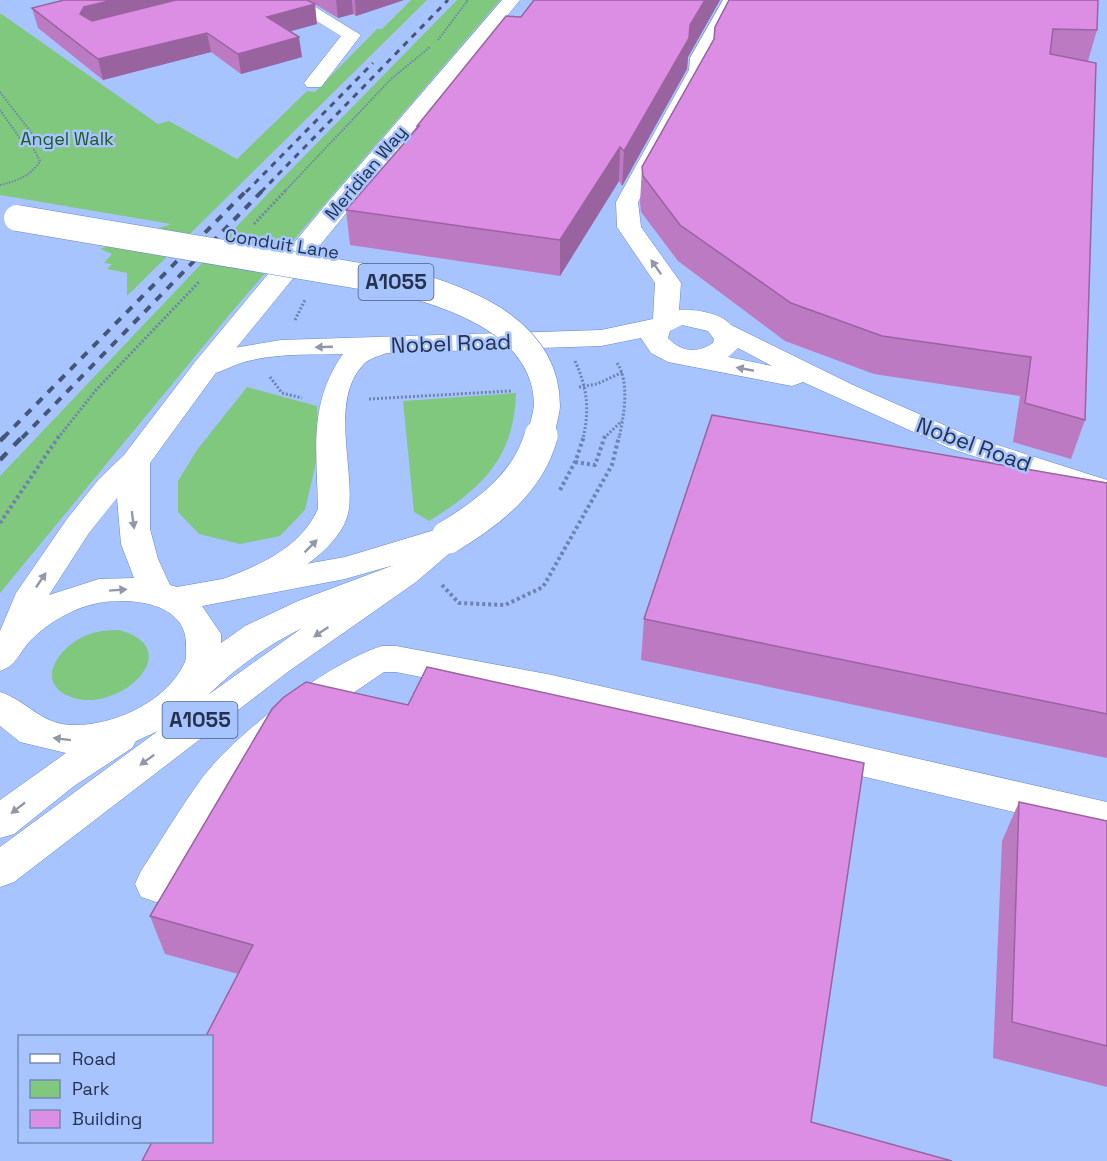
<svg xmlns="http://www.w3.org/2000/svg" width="1107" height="1161" font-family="'Space Grotesk',sans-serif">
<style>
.green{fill:#7fc87d}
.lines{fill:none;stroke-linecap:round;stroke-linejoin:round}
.minor-casing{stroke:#6787cb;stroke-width:1}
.major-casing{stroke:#6787cb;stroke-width:1}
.path-far2{stroke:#6d83b0;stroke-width:2;stroke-dasharray:1.5 1.5;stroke-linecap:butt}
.path-far1{stroke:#6d83b0;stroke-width:3;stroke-dasharray:2 2;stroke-linecap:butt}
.path{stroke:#6d83b0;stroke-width:4;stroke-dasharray:3 3;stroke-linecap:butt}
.minor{fill:#fff;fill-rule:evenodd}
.major{fill:#fff;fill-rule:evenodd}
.rail-far2{stroke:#44567a;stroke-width:3;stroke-dasharray:6 6;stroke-linecap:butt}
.rail-far1{stroke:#44567a;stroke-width:4;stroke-dasharray:8 8;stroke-linecap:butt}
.rail{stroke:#44567a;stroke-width:4.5;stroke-dasharray:10 10;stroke-linecap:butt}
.major-bridge-far1-casing{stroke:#6787cb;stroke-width:27;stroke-linecap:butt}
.major-bridge-casing{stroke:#6787cb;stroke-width:34;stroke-linecap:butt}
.path-bridge-far1{stroke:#6d83b0;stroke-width:3;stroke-dasharray:2 2;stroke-linecap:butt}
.path-bridge{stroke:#6d83b0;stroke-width:4;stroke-dasharray:3 3;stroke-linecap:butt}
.major-bridge-far1{stroke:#fff;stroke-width:26}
.major-bridge{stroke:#fff;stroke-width:33}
.wall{fill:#bc7ac3}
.shaded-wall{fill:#99639f}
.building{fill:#db8ee3;stroke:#99639f;stroke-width:1.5}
.oneway{fill:#9298a7}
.labels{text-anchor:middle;stroke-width:5;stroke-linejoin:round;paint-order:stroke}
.far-park-label{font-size:18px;fill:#205922;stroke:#a8c4fe}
.far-street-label{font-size:18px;fill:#24324f;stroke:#a8c4fe}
.shield{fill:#a8c4fe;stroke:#4c5e84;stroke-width:1.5}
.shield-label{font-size:21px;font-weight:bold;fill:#24324f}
.street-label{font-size:22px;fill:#24324f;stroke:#a8c4fe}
</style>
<rect width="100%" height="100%" fill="#a8c4fe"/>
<!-- green -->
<g class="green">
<path d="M 411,0 L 427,0 L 127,296 L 127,273 L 107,269 L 112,264 L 104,263 L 112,254 L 100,249 L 171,224 L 0,195 L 0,13 L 158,124 L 169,121 L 237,159 L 307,91 L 315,92 L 377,29 L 382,29 Z"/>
<path d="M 457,0 L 500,0 L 230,314 L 0,593 L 0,476 L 278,183 Z"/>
<path d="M 247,387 L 317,406 L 318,454 L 305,510 L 280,536 L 240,544 L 199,534 L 178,512 L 178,481 L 197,450 Z"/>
<path d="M 516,393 C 514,458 482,488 429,521 L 414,512 L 403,401 Z"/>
<path d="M 119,630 C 190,649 118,715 71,697 C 32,682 61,645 87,635 C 97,631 108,630 119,630 Z"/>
</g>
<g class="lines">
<!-- minor casing -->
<g class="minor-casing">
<g id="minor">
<path d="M 282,0 L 304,0 L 361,35 L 321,87 L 307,87 L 304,83 L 341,36 Z"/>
<path d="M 723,0 L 741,0 L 710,58 L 709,70 L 638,202 L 641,227 L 681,283 L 679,310 C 695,309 721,313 731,325 L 853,385 L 969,436 L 1107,480 L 1107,500 L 949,448 L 803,382 L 792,386 L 668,362 L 651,353 L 641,338 L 601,346 L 387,353 C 379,356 369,358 363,365 C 330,400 354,466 349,508 C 346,539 305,569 279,581 C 261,590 243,601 223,595 L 218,587 L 223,579 C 262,564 300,548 318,509 C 317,452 308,403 343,354 C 310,355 276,353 244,362 C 227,367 214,378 195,374 L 191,368 L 195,362 L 228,349 L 281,340 L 601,330 L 653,319 L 655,283 L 617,227 L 616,202 L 689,70 L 690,58 ZM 682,325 L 708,331 L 714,339 L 713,343 C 697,354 681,352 668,338 L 670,331 ZM 738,348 L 772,366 L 728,357 Z"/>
<path d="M 382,646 L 396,646 L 552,675 L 1107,802 L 1107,834 L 552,703 L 396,672 L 384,672 L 291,735 L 230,799 L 171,897 L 156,902 L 141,897 L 135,884 L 141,871 C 161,841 180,808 202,778 C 236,733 328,663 382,646 Z"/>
</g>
</g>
<!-- major casing -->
<g class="major-casing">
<path id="major" d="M 502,0 L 520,0 L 215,374 L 150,463 L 150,529 L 158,559 L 170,585 L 177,587 L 345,557 L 448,526 L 459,529 L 464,537 L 459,545 L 416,582 L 289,671 L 14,882 L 0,887 L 0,847 L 158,731 L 136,741 L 132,748 L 74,786 L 14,834 L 0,838 L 0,800 L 66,753 L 20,742 L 0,726 L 0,692 C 28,701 41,725 73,725 C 113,726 166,702 184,664 C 187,659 186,652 186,646 C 188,602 130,597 98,603 C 73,608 49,622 31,640 C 18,653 18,665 0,671 L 0,631 L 16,593 L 67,519 L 99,479 L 124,455 L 195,362 L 328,202 ZM 117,498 L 121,544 L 134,578 L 99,579 L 49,595 L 89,533 ZM 394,565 L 298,601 L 245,626 L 221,643 L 221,634 L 202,606 L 345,579 ZM 302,628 L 208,695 C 237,667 266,646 302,628 Z"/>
</g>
<!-- path-far2 -->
<g class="path-far2">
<path d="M 438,40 L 468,0"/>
<path d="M 0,92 L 37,140 L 32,146"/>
<path d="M 0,110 L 22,141 L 32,146"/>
<path d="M 0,185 C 17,181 31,176 40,161 L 32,146"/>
<path d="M 284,192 L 391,79 L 430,47"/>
</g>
<!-- path-far1 -->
<g class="path-far1">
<path d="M 254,224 L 286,190"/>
<path d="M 295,320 L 305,300"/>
<path d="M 617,363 C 630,382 624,416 619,438"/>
<path d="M 270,377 L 282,393 L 302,398"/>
<path d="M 579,387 L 597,384 L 623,372"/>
<path d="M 369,399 L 511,391"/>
<path d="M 58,438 L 96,390 L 199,282"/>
<path d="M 604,438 L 622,421"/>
</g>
<!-- path -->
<g class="path">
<path d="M 575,462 L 595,465 L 605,436"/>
<path d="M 0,523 L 59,436"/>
<path d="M 442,585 L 459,603 L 505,605 L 543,587 L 612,465 L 619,436"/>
</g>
<!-- minor -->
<use href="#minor" class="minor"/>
<!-- major -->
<use href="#major" class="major"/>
<!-- rail-far2 -->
<g class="rail-far2">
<path d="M 246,192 L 373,63"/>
<path d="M 261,192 L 448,0"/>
</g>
<!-- rail-far1 -->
<g class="rail-far1">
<path d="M 3,438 L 247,190"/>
<path d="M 22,438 L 263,190"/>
</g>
<!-- rail -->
<g class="rail">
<path d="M 0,441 L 5,436"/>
<path d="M 0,460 L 23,436"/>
</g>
<!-- major-bridge-far1 casing -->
<g class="major-bridge-far1-casing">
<path id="major-bridge-far1" d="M 17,218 L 413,285 C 472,302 547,333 547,406 C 546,416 542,428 540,438"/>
</g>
<!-- major-bridge casing -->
<g class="major-bridge-casing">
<path id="major-bridge" d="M 448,537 C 488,513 528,483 541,436"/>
</g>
<!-- path-bridge-far1 -->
<path class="path-bridge-far1" d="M 575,361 C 587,387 590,410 583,438"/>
<!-- path-bridge -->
<path class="path-bridge" d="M 560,490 L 576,460 L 584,436"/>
<!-- major-bridge-far1 -->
<use href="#major-bridge-far1" class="major-bridge-far1"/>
<!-- major-bridge -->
<use href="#major-bridge" class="major-bridge"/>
</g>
<!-- wall -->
<g class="wall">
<path d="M 308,0 L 404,0 L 356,16 L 353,14 L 338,18 Z"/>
<path d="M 534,0 L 720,0 L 688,57 L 687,69 L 622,186 L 619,181 L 560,276 L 350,245 L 346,210 L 417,129 L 417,126 L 521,17 Z"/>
<path d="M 729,0 L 1097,30 L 1088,61 L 1085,420 L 1071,459 L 1013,442 L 1020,396 L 874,374 L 785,341 L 678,261 L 641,212 L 640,202 L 642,167 L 714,39 Z"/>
<path d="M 32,8 L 317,24 L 290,31 L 302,57 L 241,74 L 211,52 L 103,80 L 38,28 Z"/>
<path d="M 1107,483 L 1107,758 L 641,660 L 644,619 Z"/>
<path d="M 408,705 L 864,763 L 238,974 L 165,954 L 150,916 Z"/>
<path d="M 1019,802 L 1107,821 L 1107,1087 L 993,1058 L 1002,841 Z"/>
</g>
<!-- shaded-wall -->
<g class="shaded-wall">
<path d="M 113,0 L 193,0 L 85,34 L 80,14 L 84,7 Z"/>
<path d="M 336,0 L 352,0 L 353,14 L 338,18 Z"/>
<path d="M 355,0 L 404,0 L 356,16 Z"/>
<path d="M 705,0 L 720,0 L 688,57 L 687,69 L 622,186 L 624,151 L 690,25 Z"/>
<path d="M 315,4 L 317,24 L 270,37 L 267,17 Z"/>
<path d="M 207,33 L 211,52 L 103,80 L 98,59 Z"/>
<path d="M 299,37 L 302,57 L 241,74 L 238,54 Z"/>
<path d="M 620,147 L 619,181 L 560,276 L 560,240 Z"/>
</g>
<!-- building -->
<g class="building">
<path d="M 64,0 L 113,0 L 84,7 L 80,14 L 92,21 L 176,0 L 307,0 L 315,4 L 267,17 L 299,37 L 238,54 L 207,33 L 98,59 L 32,8 Z"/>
<path d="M 534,0 L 705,0 L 690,25 L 689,38 L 624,151 L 620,147 L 560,240 L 346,210 L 419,126 L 417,126 L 506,16 L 521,17 Z"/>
<path d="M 729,0 L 1098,0 L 1097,30 L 1053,29 L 1050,54 L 1096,63 L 1085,420 L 1025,403 L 1031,357 L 882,336 L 791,303 L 680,225 L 643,176 L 642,167 L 714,39 L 715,27 Z"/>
<path d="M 712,415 L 1107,483 L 1107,714 L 644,619 Z"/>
<path d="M 427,667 L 864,763 L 811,1122 L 952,1161 L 142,1161 L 152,1142 L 212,1142 L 212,1036 L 206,1036 L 253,945 L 150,916 L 272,709 L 284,697 L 306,682 L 408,705 Z"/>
<path d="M 1019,802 L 1107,821 L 1107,1046 L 1012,1022 Z"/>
</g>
<!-- one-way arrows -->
<defs><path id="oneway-solid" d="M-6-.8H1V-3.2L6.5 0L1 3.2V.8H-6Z" transform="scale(1.5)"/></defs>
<g class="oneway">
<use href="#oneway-solid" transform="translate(656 267) rotate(-125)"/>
<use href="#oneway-solid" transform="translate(324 347) rotate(178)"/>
<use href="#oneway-solid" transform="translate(745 369) rotate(-169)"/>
<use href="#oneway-solid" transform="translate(133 520) rotate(82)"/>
<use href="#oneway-solid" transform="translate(311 546) rotate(-45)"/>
<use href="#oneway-solid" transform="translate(41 580) rotate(-56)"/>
<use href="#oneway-solid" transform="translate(118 590) rotate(-4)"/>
<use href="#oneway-solid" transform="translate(321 632) rotate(146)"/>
<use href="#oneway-solid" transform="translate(62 739) rotate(-173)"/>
<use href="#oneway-solid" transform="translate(147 760) rotate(144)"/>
<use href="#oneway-solid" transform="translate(18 808) rotate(142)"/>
</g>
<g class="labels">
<!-- far-park labels -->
<g class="far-park-label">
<text x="67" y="145">Angel Walk</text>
</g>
<!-- far-street labels -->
<g class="far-street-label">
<text transform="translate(366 173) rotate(-50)" y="6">Meridian Way</text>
<text transform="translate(282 244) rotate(9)" y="6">Conduit Lane</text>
</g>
<!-- shield labels -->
<g class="shield">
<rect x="358.5" y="264" width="75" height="36" rx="4.5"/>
<rect x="162.5" y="702" width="75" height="36" rx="4.5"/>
</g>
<g class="shield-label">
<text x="396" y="289">A1055</text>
<text x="200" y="727">A1055</text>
</g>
<!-- street labels -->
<g class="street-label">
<text transform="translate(451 343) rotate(-2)" y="8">Nobel Road</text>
<text transform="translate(974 444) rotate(20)" y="8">Nobel Road</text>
</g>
</g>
<!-- legend -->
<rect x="18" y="1035" width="195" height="108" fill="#a8c4fe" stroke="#738ab8" stroke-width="1.5"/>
<rect x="30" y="1054" width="30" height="9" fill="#ffffff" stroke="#738ab8" stroke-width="1.5"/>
<text x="72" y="1065" font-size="18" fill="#24324f">Road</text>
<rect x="30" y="1080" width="30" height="18" fill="#7fc87d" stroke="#738ab8" stroke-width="1.5"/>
<text x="72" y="1095" font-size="18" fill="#24324f">Park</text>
<rect x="30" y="1110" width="30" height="18" fill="#db8ee3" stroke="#738ab8" stroke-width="1.5"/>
<text x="72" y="1125" font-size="18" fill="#24324f">Building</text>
</svg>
